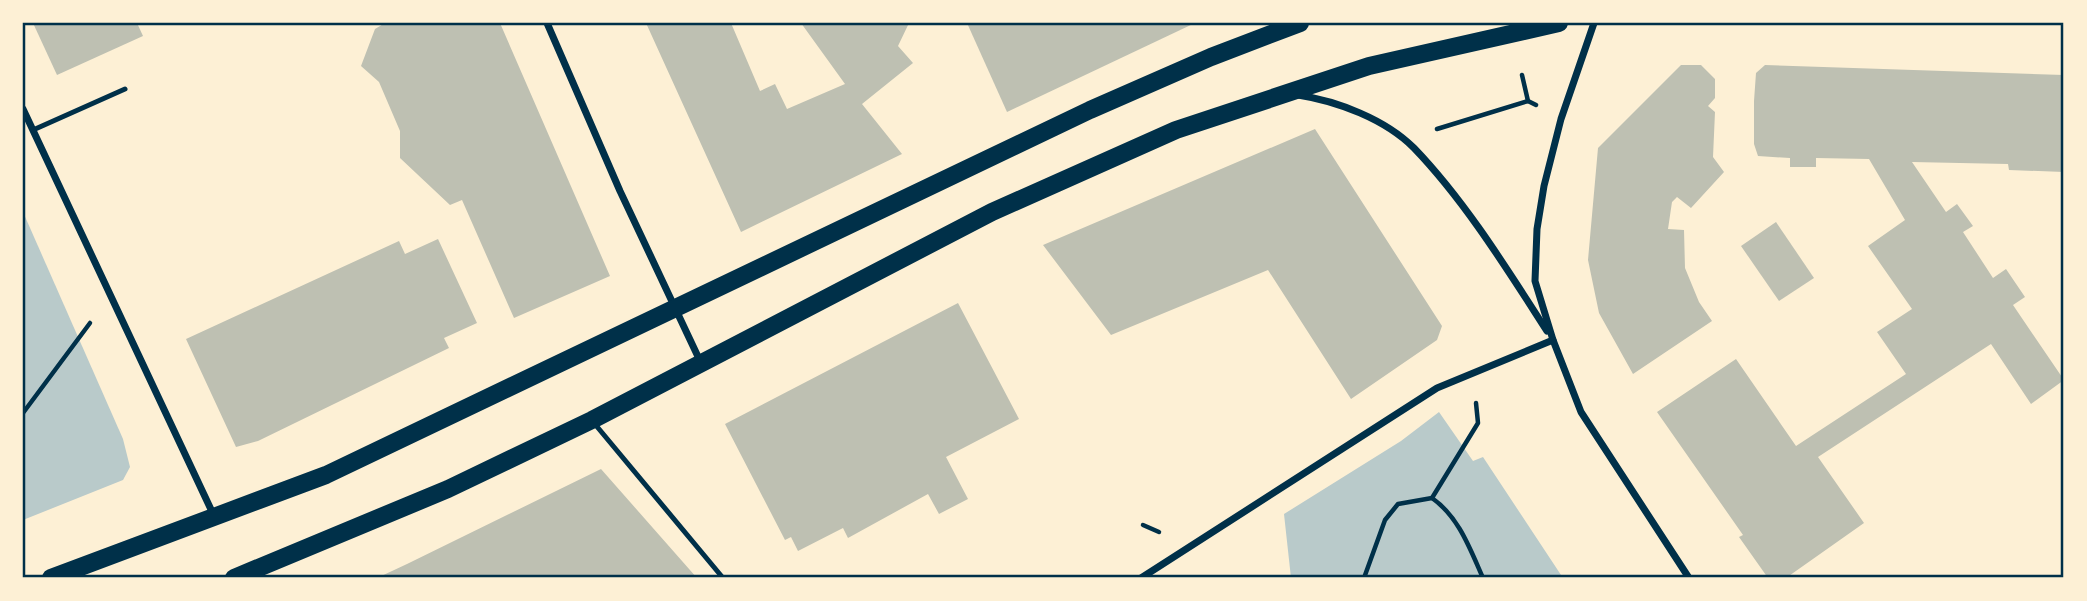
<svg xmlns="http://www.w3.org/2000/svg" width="2087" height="601" font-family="'Roboto Condensed',sans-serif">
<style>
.green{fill:#b9caca}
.building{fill:#bec0b2}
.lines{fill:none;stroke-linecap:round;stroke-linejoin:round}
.path{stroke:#003049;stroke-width:4.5}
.service{stroke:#003049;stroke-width:5}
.minor{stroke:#003049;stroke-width:7}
.primary{stroke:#003049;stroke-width:18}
.neatline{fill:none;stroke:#003049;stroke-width:2.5}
</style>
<rect width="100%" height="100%" fill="#fdf0d5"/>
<!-- green -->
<g class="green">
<path d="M 23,212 L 123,439 L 130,467 L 123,480 L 23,520 Z"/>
<path d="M 1439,412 L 1473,461 L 1483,457 L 1563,578 L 1291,578 L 1284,514 L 1401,441 Z"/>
</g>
<!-- building -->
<g class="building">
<path d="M 33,23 L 137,23 L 143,36 L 57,75 Z"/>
<path d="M 385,23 L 500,23 L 610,276 L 514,318 L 462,200 L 450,205 L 400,158 L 400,131 L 379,82 L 361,66 L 375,29 Z"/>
<path d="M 646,23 L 731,23 L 760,91 L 775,84 L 787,109 L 845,84 L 801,23 L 909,23 L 898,46 L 913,63 L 862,104 L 902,154 L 741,232 Z"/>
<path d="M 967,23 L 1195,23 L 1007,112 Z"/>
<path d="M 1681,65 L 1701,65 L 1715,79 L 1715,98 L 1708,106 L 1715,112 L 1713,157 L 1724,172 L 1691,208 L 1677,197 L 1672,202 L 1668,229 L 1684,230 L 1685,268 L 1699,302 L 1712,321 L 1633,374 L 1599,313 L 1588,260 L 1598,148 Z"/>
<path d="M 1765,65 L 2064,75 L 2064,172 L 2009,170 L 2008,164 L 1912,162 L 1946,212 L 1957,204 L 1973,226 L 1963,232 L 1993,278 L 2006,269 L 2025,297 L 2013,305 L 2064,380 L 2031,404 L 1991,344 L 1818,457 L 1864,523 L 1786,578 L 1768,578 L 1739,537 L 1743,535 L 1657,412 L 1736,359 L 1796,446 L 1906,374 L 1877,332 L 1912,309 L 1868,246 L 1905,220 L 1869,159 L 1816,158 L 1816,167 L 1790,167 L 1790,158 L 1758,156 L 1754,144 L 1754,101 L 1756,73 Z"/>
<path d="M 1315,129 L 1442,326 L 1437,340 L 1351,399 L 1268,270 L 1111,335 L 1043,245 Z"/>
<path d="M 1776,222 L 1814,278 L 1779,301 L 1741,246 Z"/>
<path d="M 438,239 L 477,323 L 444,338 L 449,348 L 258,441 L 236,447 L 186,339 L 399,241 L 405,254 Z"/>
<path d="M 958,303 L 1019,419 L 946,457 L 968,499 L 939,514 L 928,494 L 848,538 L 843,528 L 798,551 L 791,537 L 785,540 L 725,424 Z"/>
<path d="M 601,469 L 697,578 L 377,578 L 407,564 Z"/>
</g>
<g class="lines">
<!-- path -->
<g class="path">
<path d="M 1522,75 L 1528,101 L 1536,105"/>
<path d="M 1437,129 L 1528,101"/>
<path d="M 23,413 L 90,323"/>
<path d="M 1432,498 L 1478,423 L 1476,403"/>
<path d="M 1143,525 L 1159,532"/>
<path d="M 1364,578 L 1385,520 L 1398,504 L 1432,498 C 1459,517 1470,549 1483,578"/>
</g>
<!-- service -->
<g class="service">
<path d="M 33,130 L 125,89"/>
<path d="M 594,423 L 723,578"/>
</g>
<!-- minor -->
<g class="minor">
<path d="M 547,23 L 620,191 L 701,363"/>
<path d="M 1594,23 L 1561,119 L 1544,186 L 1537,229 L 1535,281 L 1553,340 L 1581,412 L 1689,578"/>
<path d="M 1298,95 C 1337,101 1385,119 1414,148 C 1465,201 1507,269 1547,331"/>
<path d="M 23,109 L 215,518"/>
<path d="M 1141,578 L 1437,388 L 1553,340"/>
</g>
<!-- primary -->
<g class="primary">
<path d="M 51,578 L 326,475 L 1090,110 L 1211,57 L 1300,23"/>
<path d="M 234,578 L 448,489 L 592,420 L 992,212 L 1176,130 L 1369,66 L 1559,23"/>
</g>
</g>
<!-- border -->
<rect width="2087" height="601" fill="none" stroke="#fdf0d5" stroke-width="49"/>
<rect x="24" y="24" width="2038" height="552" class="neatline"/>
</svg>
